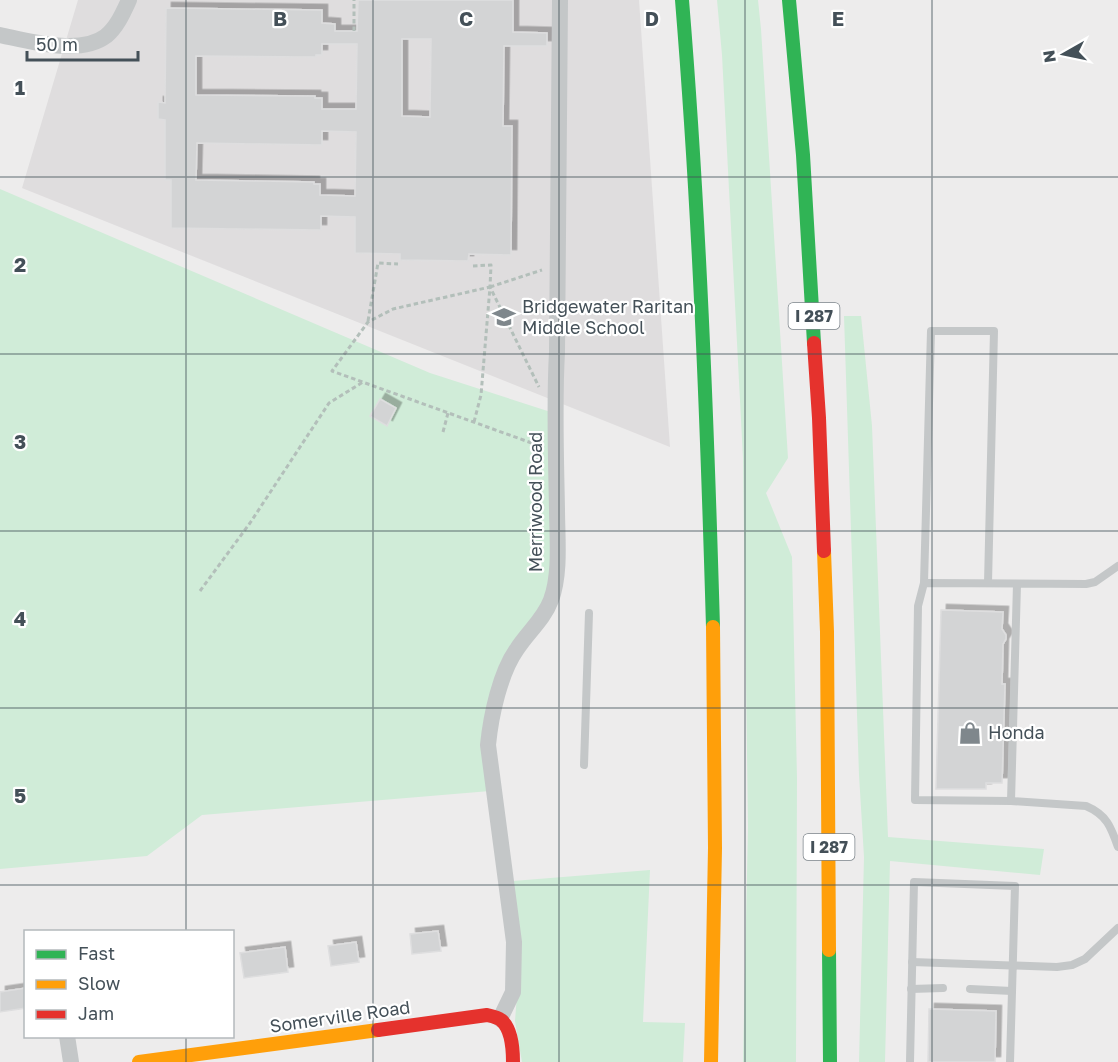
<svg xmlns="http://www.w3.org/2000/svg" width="1118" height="1062" font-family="'Golos Text',sans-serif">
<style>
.education{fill:#dfddde}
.green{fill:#d0ecd8}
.building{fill:#d3d4d5;stroke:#dededf;stroke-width:1.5;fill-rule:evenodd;filter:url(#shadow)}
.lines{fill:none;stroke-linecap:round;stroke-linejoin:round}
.path{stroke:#b3bfba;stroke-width:3;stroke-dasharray:4.5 3;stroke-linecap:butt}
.lane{stroke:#c4c7c8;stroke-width:8}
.street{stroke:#c4c7c8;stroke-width:16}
.fast{stroke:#30b455;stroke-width:14}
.slow{stroke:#ff9f0a;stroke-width:14}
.jam{stroke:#e5322d;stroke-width:14}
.grid{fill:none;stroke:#445058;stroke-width:1.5;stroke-opacity:0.55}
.labels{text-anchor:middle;stroke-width:4.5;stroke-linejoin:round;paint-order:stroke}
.shield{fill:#fff;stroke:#7c848a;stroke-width:1.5}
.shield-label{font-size:16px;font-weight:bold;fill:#445058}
.poi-label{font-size:18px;fill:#445058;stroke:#fff;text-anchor:start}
.street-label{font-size:18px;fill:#445058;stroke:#fff}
.grid-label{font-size:20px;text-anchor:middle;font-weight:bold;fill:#445058;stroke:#fff;stroke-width:4.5;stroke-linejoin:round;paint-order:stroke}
</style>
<defs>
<filter id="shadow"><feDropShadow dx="5.5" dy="-5.5" stdDeviation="0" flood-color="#0004"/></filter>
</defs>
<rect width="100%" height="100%" fill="#edecec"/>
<!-- education -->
<path class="education" d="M 78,0 L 639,0 L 670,447 L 22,188 Z"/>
<!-- green -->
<g class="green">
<path d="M 717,0 L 758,0 L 761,29 L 788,458 L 766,493 L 792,557 L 797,778 L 796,1062 L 743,1062 L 748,827 L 743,458 L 722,55 Z"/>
<path d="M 0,189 L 430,373 L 560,415 L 556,588 L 492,706 L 490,791 L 202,815 L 147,856 L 0,869 Z"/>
<path d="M 844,316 L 861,316 L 872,426 L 888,837 L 1044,849 L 1040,875 L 890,861 L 885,1062 L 859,1062 L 864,857 L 859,775 Z"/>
<path d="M 650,870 L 643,1022 L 685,1023 L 683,1062 L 522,1062 L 515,1021 L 521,942 L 513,881 Z"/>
</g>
<!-- building -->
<g class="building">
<path d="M 358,0 L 513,0 L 513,32 L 547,33 L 547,46 L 504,46 L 503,126 L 512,126 L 511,255 L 469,254 L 468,261 L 400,260 L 400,254 L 355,253 L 355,217 L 321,216 L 321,230 L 171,228 L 171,180 L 165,180 L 165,120 L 158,119 L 158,102 L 165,103 L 166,8 L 322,10 L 322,23 L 335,24 L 335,31 L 357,31 ZM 402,39 L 431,39 L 430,117 L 402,116 ZM 322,44 L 357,44 L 356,109 L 322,109 L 322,98 L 315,98 L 315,96 L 196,95 L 196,56 L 316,57 L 316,55 L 322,55 ZM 322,131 L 356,132 L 355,196 L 320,195 L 320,184 L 314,184 L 314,182 L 196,180 L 197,143 L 322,145 Z"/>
<path d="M 380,399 L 396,408 L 387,426 L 370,416 Z"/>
<path d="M 941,610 L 1003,612 L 1002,629 L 1006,635 L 1006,639 L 1003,644 L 1002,684 L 1005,684 L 1002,783 L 986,783 L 986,789 L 936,789 Z"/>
<path d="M 438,931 L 441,951 L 412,954 L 410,934 Z"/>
<path d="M 356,942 L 359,962 L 331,966 L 328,946 Z"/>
<path d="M 285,947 L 288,972 L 244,978 L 240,953 Z"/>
<path d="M 26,988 L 26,1008 L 0,1012 L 0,992 Z"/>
<path d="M 929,1009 L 996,1011 L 995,1062 L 928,1062 Z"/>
</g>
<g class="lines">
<!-- path -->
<g class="path">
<path d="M 354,31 L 354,0"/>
<path d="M 473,266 L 491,265 L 490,287 L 539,387"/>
<path d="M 490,287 L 542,270"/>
<path d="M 368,321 L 378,263 L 398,264"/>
<path d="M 474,422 L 481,395 L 490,287 L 393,309 L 368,322 L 332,371 L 540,446"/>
<path d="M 443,432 L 448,413"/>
<path d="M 200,591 L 250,523 L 329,403 L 363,382"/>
</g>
<!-- lane -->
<g class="lane">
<path d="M 924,583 L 931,331 L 994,331 L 988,583"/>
<path d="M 1017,584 L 1011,801 L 915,800 L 918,606 L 924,583 L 1086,584 L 1095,582 L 1118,566"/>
<path d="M 584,765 L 589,613"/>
<path d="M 1011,801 L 1086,806 C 1107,815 1111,827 1118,847"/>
<path d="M 912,962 L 1057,967 L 1072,965 L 1085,959 L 1118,928"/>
<path d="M 911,989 L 943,988"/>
<path d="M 970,989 L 1012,991"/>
<path d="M 910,1062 L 914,882 L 1015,886 L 1010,1062"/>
</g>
<!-- street -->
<g class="street">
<path d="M 0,35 C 29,41 80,56 106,36 C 117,27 123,13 129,0"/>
<path d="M 500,1019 L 513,992 L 514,942 L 488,745 C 491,715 500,673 517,649 C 528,632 544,619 551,600 C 561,573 557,537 557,509 C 556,456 554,404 557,352 L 560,0"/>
<path d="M 67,1036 L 71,1062"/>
</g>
<!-- fast -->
<g class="fast">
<path d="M 682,0 C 699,208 707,418 713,627"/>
<path d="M 789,0 L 803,155 L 814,343"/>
<path d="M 829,950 L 830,1062"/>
</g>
<!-- slow -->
<g class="slow">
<path d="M 824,551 L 827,632 L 829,950"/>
<path d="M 139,1062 L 378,1030"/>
<path d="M 711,1062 L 715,848 L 713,627"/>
</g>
<!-- jam -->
<g class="jam">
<path d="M 814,343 L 819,418 L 824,551"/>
<path d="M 378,1030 L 487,1015 C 491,1016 497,1017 501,1020 C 512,1029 513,1049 513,1062"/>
</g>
</g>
<!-- grid -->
<path class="grid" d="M 186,0 L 186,932M 373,0 L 373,1062M 559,0 L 559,1062M 745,0 L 745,1062M 932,0 L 932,1062M 0,177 L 1118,177M 0,354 L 1118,354M 0,531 L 1118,531M 0,708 L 1118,708M 0,885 L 1118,885M 186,1036 L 186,1062"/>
<!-- icons -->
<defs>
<g id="school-bare" transform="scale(1.8)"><path d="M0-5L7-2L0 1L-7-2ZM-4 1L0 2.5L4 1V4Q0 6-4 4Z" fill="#7f878c" stroke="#fff" stroke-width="2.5" paint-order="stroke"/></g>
<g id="shop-bare" transform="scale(1.8)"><path d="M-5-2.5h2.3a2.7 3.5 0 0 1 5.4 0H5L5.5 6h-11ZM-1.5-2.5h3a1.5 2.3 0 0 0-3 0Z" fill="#7f878c" stroke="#fff" stroke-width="2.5" paint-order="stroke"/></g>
</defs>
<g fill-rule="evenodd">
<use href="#school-bare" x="504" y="317"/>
<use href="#shop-bare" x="970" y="733"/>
</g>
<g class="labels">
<!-- shield labels -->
<g class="shield">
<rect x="788.5" y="303" width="51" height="26" rx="4.5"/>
<rect x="803.5" y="834" width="51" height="26" rx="4.5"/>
</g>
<g class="shield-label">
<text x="814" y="322">I 287</text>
<text x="829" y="853">I 287</text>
</g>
<!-- poi labels -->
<g class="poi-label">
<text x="522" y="313">Bridgewater Raritan<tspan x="522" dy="21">Middle School</tspan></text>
<text x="988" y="739">Honda</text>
</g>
<!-- street labels -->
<g class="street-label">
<text transform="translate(536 502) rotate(-90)" y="6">Merriwood Road</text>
<text transform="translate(340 1017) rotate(-8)" y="6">Somerville Road</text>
</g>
</g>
<g class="grid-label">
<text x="280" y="26">B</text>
<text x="466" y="26">C</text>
<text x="652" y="26">D</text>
<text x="838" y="26">E</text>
<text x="20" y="95">1</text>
<text x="20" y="272">2</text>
<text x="20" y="449">3</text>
<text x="20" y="626">4</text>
<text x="20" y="803">5</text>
</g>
<!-- legend -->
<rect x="24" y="930" width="210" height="108" fill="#ffffff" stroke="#b4b9bc" stroke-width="1.5"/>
<rect x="36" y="950" width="30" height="9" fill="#30b455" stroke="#b4b9bc" stroke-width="1.5"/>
<text x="78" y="960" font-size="18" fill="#445058">Fast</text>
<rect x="36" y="980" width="30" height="9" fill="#ff9f0a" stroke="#b4b9bc" stroke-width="1.5"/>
<text x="78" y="990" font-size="18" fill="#445058">Slow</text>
<rect x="36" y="1010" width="30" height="9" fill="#e5322d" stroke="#b4b9bc" stroke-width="1.5"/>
<text x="78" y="1020" font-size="18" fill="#445058">Jam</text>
<!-- north arrow -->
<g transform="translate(1064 54) rotate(261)" stroke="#ffffff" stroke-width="4.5" paint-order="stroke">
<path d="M0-4.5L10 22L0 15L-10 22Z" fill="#445058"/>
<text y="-9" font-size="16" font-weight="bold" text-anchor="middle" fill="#445058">N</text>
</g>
<!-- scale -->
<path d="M27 51v9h111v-9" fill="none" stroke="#445058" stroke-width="3"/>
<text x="36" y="51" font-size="18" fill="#445058" stroke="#ffffff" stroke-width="4.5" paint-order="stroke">50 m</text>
</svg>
